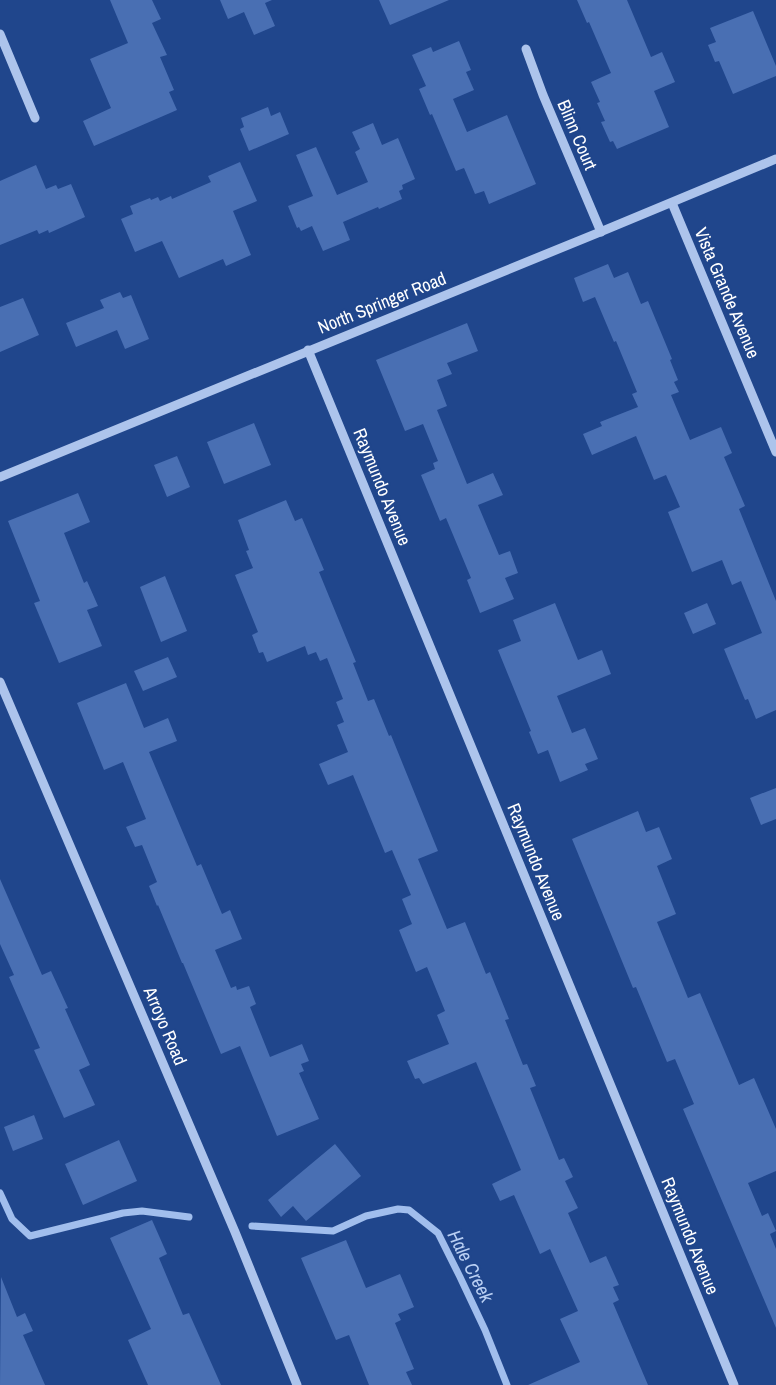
<svg xmlns="http://www.w3.org/2000/svg" width="776" height="1385" font-family="'Archivo Narrow',sans-serif">
<style>
.lines{fill:none;stroke-linecap:round;stroke-linejoin:round}
.stream{stroke:#a1beed;stroke-width:7}
.building{fill:#496fb3}
.minor{stroke:#adc4ec;stroke-width:9}
.labels{text-anchor:middle;stroke-width:4.5;stroke-linejoin:round;paint-order:stroke}
.street-label{font-size:18px;fill:#fff;stroke:#20468c}
.water-label{font-size:19px;font-style:italic;fill:#b9cff3;stroke:#20468c}
</style>
<rect width="100%" height="100%" fill="#20468c"/>
<g class="lines">
<!-- stream -->
<g class="stream">
<path d="M 0,1193 L 12,1219 L 30,1236 L 123,1213 L 142,1211 L 189,1217"/>
<path d="M 252,1226 L 333,1231 L 366,1216 L 398,1209 L 409,1210 L 438,1233 L 460,1277 L 485,1330 L 507,1385"/>
</g>
</g>
<!-- building -->
<g class="building">
<path d="M 110,0 L 152,0 L 161,19 L 152,23 L 167,55 L 160,57 L 174,90 L 169,92 L 177,110 L 94,146 L 83,121 L 111,108 L 90,59 L 128,43 Z"/>
<path d="M 220,0 L 272,0 L 265,3 L 275,26 L 254,35 L 244,12 L 228,19 Z"/>
<path d="M 379,0 L 449,0 L 390,25 Z"/>
<path d="M 577,0 L 627,0 L 651,57 L 662,52 L 675,82 L 654,91 L 669,127 L 617,149 L 613,141 L 610,142 L 601,122 L 605,121 L 597,103 L 600,102 L 591,82 L 611,73 L 589,22 L 587,23 Z"/>
<path d="M 753,11 L 776,66 L 776,76 L 733,94 L 719,61 L 715,62 L 708,45 L 716,42 L 710,28 Z"/>
<path d="M 459,41 L 471,70 L 466,72 L 474,90 L 453,99 L 467,132 L 507,115 L 536,184 L 489,204 L 484,191 L 475,194 L 464,168 L 456,171 L 432,114 L 430,115 L 419,89 L 426,86 L 412,55 L 431,47 L 433,52 Z"/>
<path d="M 268,107 L 271,116 L 280,112 L 289,134 L 249,151 L 240,129 L 244,127 L 241,118 Z"/>
<path d="M 373,123 L 382,145 L 398,138 L 415,179 L 402,185 L 403,189 L 399,191 L 402,199 L 379,209 L 378,207 L 343,222 L 350,240 L 323,251 L 312,226 L 301,231 L 299,227 L 297,228 L 288,206 L 313,196 L 296,155 L 316,147 L 337,195 L 368,182 L 355,152 L 360,149 L 352,132 Z"/>
<path d="M 240,162 L 257,201 L 233,211 L 251,255 L 226,266 L 223,259 L 179,278 L 162,241 L 135,252 L 121,219 L 133,214 L 130,206 L 150,198 L 151,200 L 158,197 L 160,201 L 171,196 L 172,199 L 211,182 L 208,176 Z"/>
<path d="M 36,165 L 46,189 L 56,185 L 58,189 L 71,184 L 85,217 L 49,233 L 48,230 L 39,234 L 37,230 L 0,245 L 0,181 Z"/>
<path d="M 608,264 L 614,278 L 628,272 L 641,304 L 648,301 L 672,359 L 670,360 L 678,380 L 674,382 L 679,392 L 671,395 L 690,440 L 721,427 L 732,453 L 724,457 L 745,506 L 739,509 L 776,601 L 776,710 L 756,719 L 748,699 L 745,700 L 724,649 L 762,633 L 741,581 L 732,585 L 722,560 L 692,572 L 668,512 L 680,507 L 666,475 L 654,480 L 636,436 L 592,455 L 583,434 L 602,426 L 600,422 L 638,407 L 632,394 L 637,392 L 616,341 L 614,342 L 595,297 L 583,302 L 574,278 Z"/>
<path d="M 120,292 L 123,298 L 131,295 L 149,339 L 125,349 L 117,330 L 76,347 L 66,323 L 104,308 L 100,300 Z"/>
<path d="M 23,298 L 39,335 L 0,352 L 0,307 Z"/>
<path d="M 467,323 L 478,351 L 447,363 L 452,374 L 437,380 L 447,406 L 437,410 L 467,484 L 493,473 L 503,495 L 478,505 L 499,555 L 510,551 L 518,573 L 505,578 L 514,599 L 480,613 L 467,580 L 471,578 L 446,518 L 440,521 L 421,475 L 435,469 L 433,463 L 438,461 L 423,424 L 405,431 L 376,360 Z"/>
<path d="M 254,423 L 271,465 L 224,484 L 207,442 Z"/>
<path d="M 177,456 L 190,487 L 167,497 L 154,465 Z"/>
<path d="M 78,493 L 90,522 L 64,533 L 84,583 L 87,581 L 98,606 L 87,610 L 102,646 L 59,663 L 34,603 L 40,601 L 8,521 Z"/>
<path d="M 286,500 L 295,521 L 302,518 L 324,570 L 319,572 L 356,662 L 353,663 L 368,701 L 374,699 L 389,736 L 391,735 L 438,851 L 418,859 L 447,929 L 465,922 L 486,974 L 490,972 L 509,1019 L 505,1020 L 523,1065 L 527,1064 L 536,1086 L 530,1088 L 559,1160 L 564,1158 L 573,1177 L 565,1181 L 578,1208 L 568,1213 L 590,1263 L 606,1256 L 619,1285 L 613,1287 L 619,1300 L 613,1303 L 648,1385 L 528,1385 L 580,1362 L 560,1319 L 578,1311 L 550,1249 L 540,1254 L 514,1195 L 500,1201 L 492,1184 L 521,1170 L 476,1062 L 423,1084 L 419,1078 L 415,1079 L 407,1061 L 449,1044 L 437,1015 L 445,1011 L 427,967 L 416,972 L 399,930 L 412,924 L 402,899 L 411,895 L 392,850 L 385,853 L 353,775 L 328,785 L 319,764 L 348,752 L 337,725 L 344,722 L 336,702 L 343,699 L 327,658 L 320,661 L 316,652 L 308,655 L 305,646 L 267,662 L 263,652 L 259,653 L 252,635 L 258,632 L 235,575 L 253,568 L 246,551 L 249,550 L 238,520 Z"/>
<path d="M 165,576 L 187,631 L 161,642 L 140,587 Z"/>
<path d="M 555,603 L 578,660 L 602,650 L 611,674 L 557,696 L 572,733 L 585,728 L 598,759 L 585,764 L 588,770 L 560,782 L 548,750 L 538,754 L 529,732 L 531,731 L 498,650 L 521,641 L 513,620 Z"/>
<path d="M 707,603 L 716,624 L 693,634 L 684,613 Z"/>
<path d="M 168,657 L 177,677 L 143,691 L 134,671 Z"/>
<path d="M 126,683 L 144,728 L 168,718 L 177,741 L 149,752 L 197,866 L 201,864 L 222,914 L 230,910 L 242,939 L 215,950 L 231,988 L 236,986 L 237,990 L 249,986 L 256,1004 L 250,1007 L 270,1057 L 302,1044 L 309,1061 L 301,1064 L 304,1071 L 299,1073 L 319,1119 L 277,1136 L 240,1046 L 221,1054 L 183,963 L 182,963 L 158,905 L 157,906 L 149,886 L 157,882 L 142,845 L 135,847 L 126,827 L 146,819 L 123,762 L 104,770 L 77,703 Z"/>
<path d="M 776,788 L 776,819 L 761,825 L 750,798 Z"/>
<path d="M 638,811 L 646,832 L 659,827 L 672,859 L 657,866 L 676,914 L 657,922 L 688,998 L 700,993 L 739,1085 L 754,1078 L 776,1129 L 776,1171 L 748,1183 L 762,1216 L 768,1213 L 776,1231 L 770,1234 L 776,1249 L 776,1328 L 683,1109 L 694,1104 L 675,1059 L 667,1062 L 636,987 L 633,988 L 572,839 Z"/>
<path d="M 0,879 L 42,975 L 51,971 L 68,1008 L 65,1009 L 90,1065 L 79,1070 L 95,1105 L 64,1118 L 34,1050 L 40,1048 L 9,977 L 14,975 L 0,944 Z"/>
<path d="M 34,1115 L 43,1139 L 13,1151 L 4,1127 Z"/>
<path d="M 119,1140 L 137,1181 L 83,1205 L 65,1164 Z"/>
<path d="M 335,1144 L 361,1176 L 306,1221 L 293,1206 L 281,1217 L 268,1200 Z"/>
<path d="M 152,1220 L 167,1254 L 159,1258 L 183,1315 L 189,1313 L 221,1385 L 148,1385 L 128,1340 L 151,1329 L 110,1238 Z"/>
<path d="M 346,1240 L 366,1288 L 400,1274 L 414,1307 L 398,1314 L 401,1320 L 395,1323 L 414,1369 L 406,1372 L 412,1385 L 369,1385 L 349,1335 L 336,1340 L 301,1258 Z"/>
<path d="M 1,1277 L 17,1317 L 25,1313 L 33,1331 L 23,1335 L 45,1385 L 0,1385 Z"/>
</g>
<g class="lines">
<!-- minor -->
<g class="minor">
<path d="M 0,34 L 35,118"/>
<path d="M 526,49 L 543,95 L 601,232"/>
<path d="M 672,203 L 776,452"/>
<path d="M 308,350 L 734,1385"/>
<path d="M 0,477 C 258,371 518,267 776,159"/>
<path d="M 0,682 L 235,1232 L 297,1385"/>
</g>
</g>
<g class="labels">
<!-- street labels -->
<g class="street-label">
<text transform="translate(577 135) rotate(67)" y="6">Blinn Court</text>
<text transform="translate(727 293) rotate(67)" y="6">Vista Grande Avenue</text>
<text transform="translate(382 303) rotate(-22)" y="6">North Springer Road</text>
<text transform="translate(382 487) rotate(68)" y="6">Raymundo Avenue</text>
<text transform="translate(536 862) rotate(68)" y="6">Raymundo Avenue</text>
<text transform="translate(165 1026) rotate(67)" y="6">Arroyo Road</text>
<text transform="translate(690 1236) rotate(68)" y="6">Raymundo Avenue</text>
</g>
<!-- water labels -->
<g class="water-label">
<text transform="translate(471 1266) rotate(63)" y="7">Hale Creek</text>
</g>
</g>
</svg>
